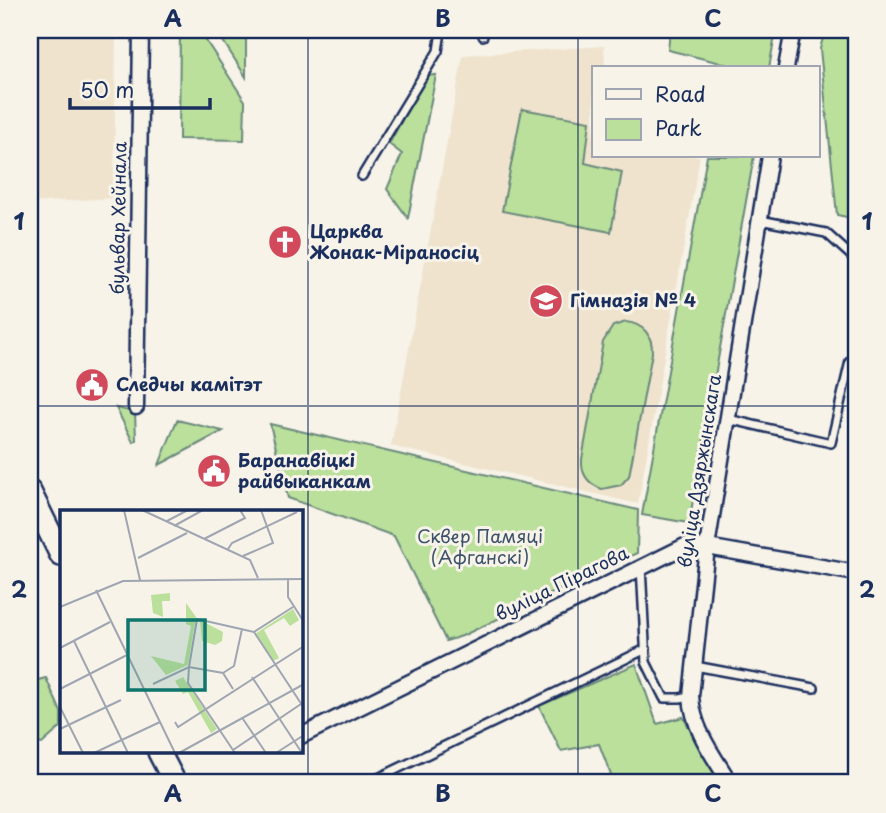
<svg xmlns="http://www.w3.org/2000/svg" width="886" height="813" font-family="'Playpen Sans',sans-serif">
<style>
.built{fill:#efe3cd}
.green{fill:#bae09b;stroke:#6a887c;stroke-width:2}
.lines{fill:none;stroke-linecap:round;stroke-linejoin:round}
.lane-casing{stroke:#1b2f5e;stroke-width:12}
.street-casing{stroke:#1b2f5e;stroke-width:19}
.secondary-casing{stroke:#1b2f5e;stroke-width:26}
.lane{stroke:#f7f3e8;stroke-width:7}
.street{stroke:#f7f3e8;stroke-width:14}
.secondary{stroke:#f7f3e8;stroke-width:21}
.grid{fill:none;stroke:#1b2f5e;stroke-width:2;stroke-opacity:0.55}
.labels{text-anchor:middle;stroke-width:6;stroke-linejoin:round;paint-order:stroke}
.street-label{font-size:18px;fill:#1b2f5e;stroke:#f7f3e8}
.poi-label{font-size:18px;font-weight:bold;fill:#1b2f5e;stroke:#f7f3e8;text-anchor:start}
.park-label{font-size:18px;fill:#3b526a;stroke:#f7f3e8}
.inset-road{fill:none;stroke:#9fa5b1;stroke-width:2}
.view{fill:#0f766e;fill-opacity:0.15;stroke:#0f766e;stroke-width:3.5}
.inset-edge{fill:none;stroke:#1b2f5e;stroke-width:3.5}
.neatline{fill:none;stroke:#1b2f5e;stroke-width:2.5}
.grid-label{font-size:23px;text-anchor:middle;font-weight:bold;fill:#1b2f5e}
</style>
<rect width="100%" height="100%" fill="#f7f3e8"/>
<filter id="ink" filterUnits="userSpaceOnUse"><feTurbulence type="fractalNoise" baseFrequency=".0143" numOctaves="2"/><feDisplacementMap in="SourceGraphic" scale="14" xChannelSelector="R" yChannelSelector="G"/><feConvolveMatrix kernelMatrix="1 2 1 2 8 2 1 2 1" color-interpolation-filters="sRGB"/></filter>
<g filter="url(#ink)">
<!-- built -->
<g class="built">
<path d="M 30,30 L 116,30 L 114,198 L 30,203 Z"/>
<path d="M 604,46 L 605,68 L 594,68 L 594,156 L 700,156 L 638,504 L 391,446 L 463,55 Z"/>
</g>
<!-- green -->
<g class="green">
<path d="M 180,30 L 199,30 L 245,101 L 244,140 L 179,139 Z"/>
<path d="M 216,30 L 246,30 L 246,77 Z"/>
<path d="M 670,30 L 776,30 L 769,68 L 725,68 L 725,64 L 668,50 Z"/>
<path d="M 825,30 L 856,30 L 856,219 L 837,215 L 820,49 Z"/>
<path d="M 436,75 L 408,218 L 387,189 L 402,154 L 389,144 L 426,76 Z"/>
<path d="M 522,109 L 590,121 L 585,163 L 622,172 L 611,232 L 502,211 Z"/>
<path d="M 707,156 L 754,156 L 689,523 L 642,515 Z"/>
<path d="M 626,322 C 643,324 653,335 652,353 L 629,476 L 621,485 L 602,489 C 588,484 581,474 582,459 L 603,342 L 613,326 Z"/>
<path d="M 116,408 L 135,412 L 136,440 L 133,442 Z"/>
<path d="M 177,420 L 223,431 L 159,465 Z"/>
<path d="M 270,424 L 638,510 L 637,553 L 462,636 L 446,641 L 394,536 L 288,498 Z"/>
<path d="M 636,664 L 657,724 L 683,717 L 722,783 L 614,783 L 599,744 L 561,751 L 539,706 Z"/>
<path d="M 46,678 L 61,712 L 61,727 L 42,744 L 30,741 L 30,682 Z"/>
</g>
<g class="lines">
<!-- lane casing -->
<g class="lane-casing">
<g id="lane">
<path d="M 483,30 L 483,36"/>
<path d="M 362,176 L 438,51 L 440,38"/>
<path d="M 760,220 L 826,233 L 856,260"/>
<path d="M 728,419 L 831,443 L 850,361 L 856,363"/>
<path d="M 641,566 L 646,662 L 664,698 L 680,698 L 690,696"/>
<path d="M 695,666 L 814,688"/>
<path d="M 368,783 L 646,649"/>
</g>
</g>
<!-- street casing -->
<g class="street-casing">
<g id="street">
<path d="M 786,68 L 793,30"/>
<path d="M 136,407 L 141,30"/>
<path d="M 301,736 L 685,546 L 707,547 L 856,573"/>
<path d="M 730,783 C 713,755 693,730 691,696 L 707,547 L 770,156"/>
</g>
</g>
<!-- secondary casing -->
<g class="secondary-casing">
<g id="secondary">
<path d="M 30,492 L 61,555"/>
<path d="M 159,752 L 175,783"/>
</g>
</g>
<!-- lane -->
<use href="#lane" class="lane"/>
<!-- street -->
<use href="#street" class="street"/>
<!-- secondary -->
<use href="#secondary" class="secondary"/>
</g>
</g>
<!-- grid -->
<path class="grid" d="M 308,30 L 308,783M 578,30 L 578,783M 30,406 L 856,406"/>
<!-- icons -->
<defs>
<g id="church-disc" transform="scale(1.75)"><circle r="9.5" fill="#d1495b" stroke="#f7f3e8"/><path d="M-1.2-6h2.4v3.5h3.3v2.4h-3.3V6h-2.4V-.1h-3.3v-2.4h3.3Z" fill="#fff"/></g>
<g id="school-disc" transform="scale(1.75)"><circle r="9.5" fill="#d1495b" stroke="#f7f3e8"/><path d="M0-5L7-2L0 1L-7-2ZM-4 1L0 2.5L4 1V4Q0 6-4 4Z" fill="#fff"/></g>
<g id="civic-disc" transform="scale(1.75)"><circle r="9.5" fill="#d1495b" stroke="#f7f3e8"/><path d="M-.6-6.5H3V-4.5H.6V-3L4-1V1h2V6H-6V1h2V-1L-.6-3ZM-1.2 2.5V6h2.4V2.5Z" fill="#fff"/></g>
</defs>
<g fill-rule="evenodd">
<use href="#church-disc" x="285" y="242"/>
<use href="#school-disc" x="546" y="301"/>
<use href="#civic-disc" x="92" y="385"/>
<use href="#civic-disc" x="214" y="471"/>
</g>
<g class="labels">
<!-- street labels -->
<g class="street-label">
<text transform="translate(119 218) rotate(-89)" y="6">бульвар Хейнала</text>
<text transform="translate(700 471) rotate(-81)" y="6">вуліца Дзяржынскага</text>
<text transform="translate(562 584) rotate(-26)" y="6">вуліца Пірагова</text>
</g>
<!-- poi labels -->
<g class="poi-label">
<text x="310" y="238">Царква<tspan x="310" dy="21">Жонак-Міраносіц</tspan></text>
<text x="570" y="307">Гімназія № 4</text>
<text x="116" y="391">Следчы камітэт</text>
<text x="238" y="467">Баранавіцкі<tspan x="238" dy="21">райвыканкам</tspan></text>
</g>
<!-- park labels -->
<g class="park-label">
<text x="480" y="543">Сквер Памяці<tspan x="480" dy="21">(Афганскі)</tspan></text>
</g>
</g>
<!-- overview -->
<g transform="translate(60 510)">
<rect width="243" height="243" fill="#f7f3e8"/>
<path d="M 110,83 L 110,91 L 102,91 L 103,107 L 93,103 L 91,85 ZM 126,93 L 136,107 L 128,155 L 106,165 L 91,146 L 124,154 L 131,116 L 126,114 ZM 233,99 L 239,110 L 230,116 L 224,108 L 204,120 L 219,148 L 213,151 L 195,124 ZM 140,110 L 163,122 L 162,131 L 155,135 L 142,131 ZM 123,167 L 157,219 L 151,223 L 128,182 L 123,184 L 115,171 Z" fill="#bae09b"/>
<path class="inset-road" d="M 64,0 L 80,70M 82,0 L 190,50 L 198,68M 107,11 L 128,0M 114,16 L 143,0M 144,29 L 185,8 L 180,0M 168,39 L 172,33 L 237,2M 183,46 L 213,33 L 201,0M 78,48 L 127,23M 228,68 L 228,87 L 244,112M 36,80 L 115,243M 0,97 L 63,71 L 244,69M 194,122 L 244,198M 194,122 L 233,97M 14,131 L 68,243M 0,138 L 50,112M 163,163 L 174,156 L 182,119M 192,167 L 242,243M 93,174 L 129,157 L 163,163 L 173,179M 0,179 L 67,145M 0,197 L 23,243M 183,209 L 206,243M 115,212 L 118,217 L 244,136M 0,219 L 61,190M 173,240 L 241,194M 34,243 L 100,212M 119,243 L 244,174M 175,243 L 128,173 L 129,157 L 137,109 L 194,122M 216,243 L 244,225"/>
<path class="view" d="M 68,110 L 145,110 L 145,180 L 68,180 Z"/>
<rect width="243" height="243" class="inset-edge"/>
</g>
<!-- margin -->
<rect width="886" height="813" fill="none" stroke="#f7f3e8" stroke-width="77"/>
<!-- legend -->
<rect x="592" y="66" width="228" height="91" fill="#f7f3e8" stroke="#9fa5b1" stroke-width="2"/>
<rect x="606" y="89" width="35" height="10" fill="#f7f3e8" stroke="#9fa5b1" stroke-width="2"/>
<text x="655" y="102" font-size="21" fill="#1b2f5e">Road</text>
<rect x="606" y="119" width="35" height="21" fill="#bae09b" stroke="#9fa5b1" stroke-width="2"/>
<text x="655" y="136" font-size="21" fill="#1b2f5e">Park</text>
<!-- scale -->
<path d="M70 98v10h140v-10" fill="none" stroke="#1b2f5e" stroke-width="3.5"/>
<text x="80" y="98" font-size="21" fill="#1b2f5e" stroke="#f7f3e8" stroke-width="5" paint-order="stroke">50 m</text>
<rect x="38" y="38" width="810" height="736" class="neatline"/>
<g class="grid-label">
<text x="173" y="27">A</text>
<text x="443" y="27">B</text>
<text x="713" y="27">C</text>
<text x="19" y="230">1</text>
<text x="867" y="230">1</text>
<text x="19" y="598">2</text>
<text x="867" y="598">2</text>
<text x="173" y="802">A</text>
<text x="443" y="802">B</text>
<text x="713" y="802">C</text>
</g>
</svg>
